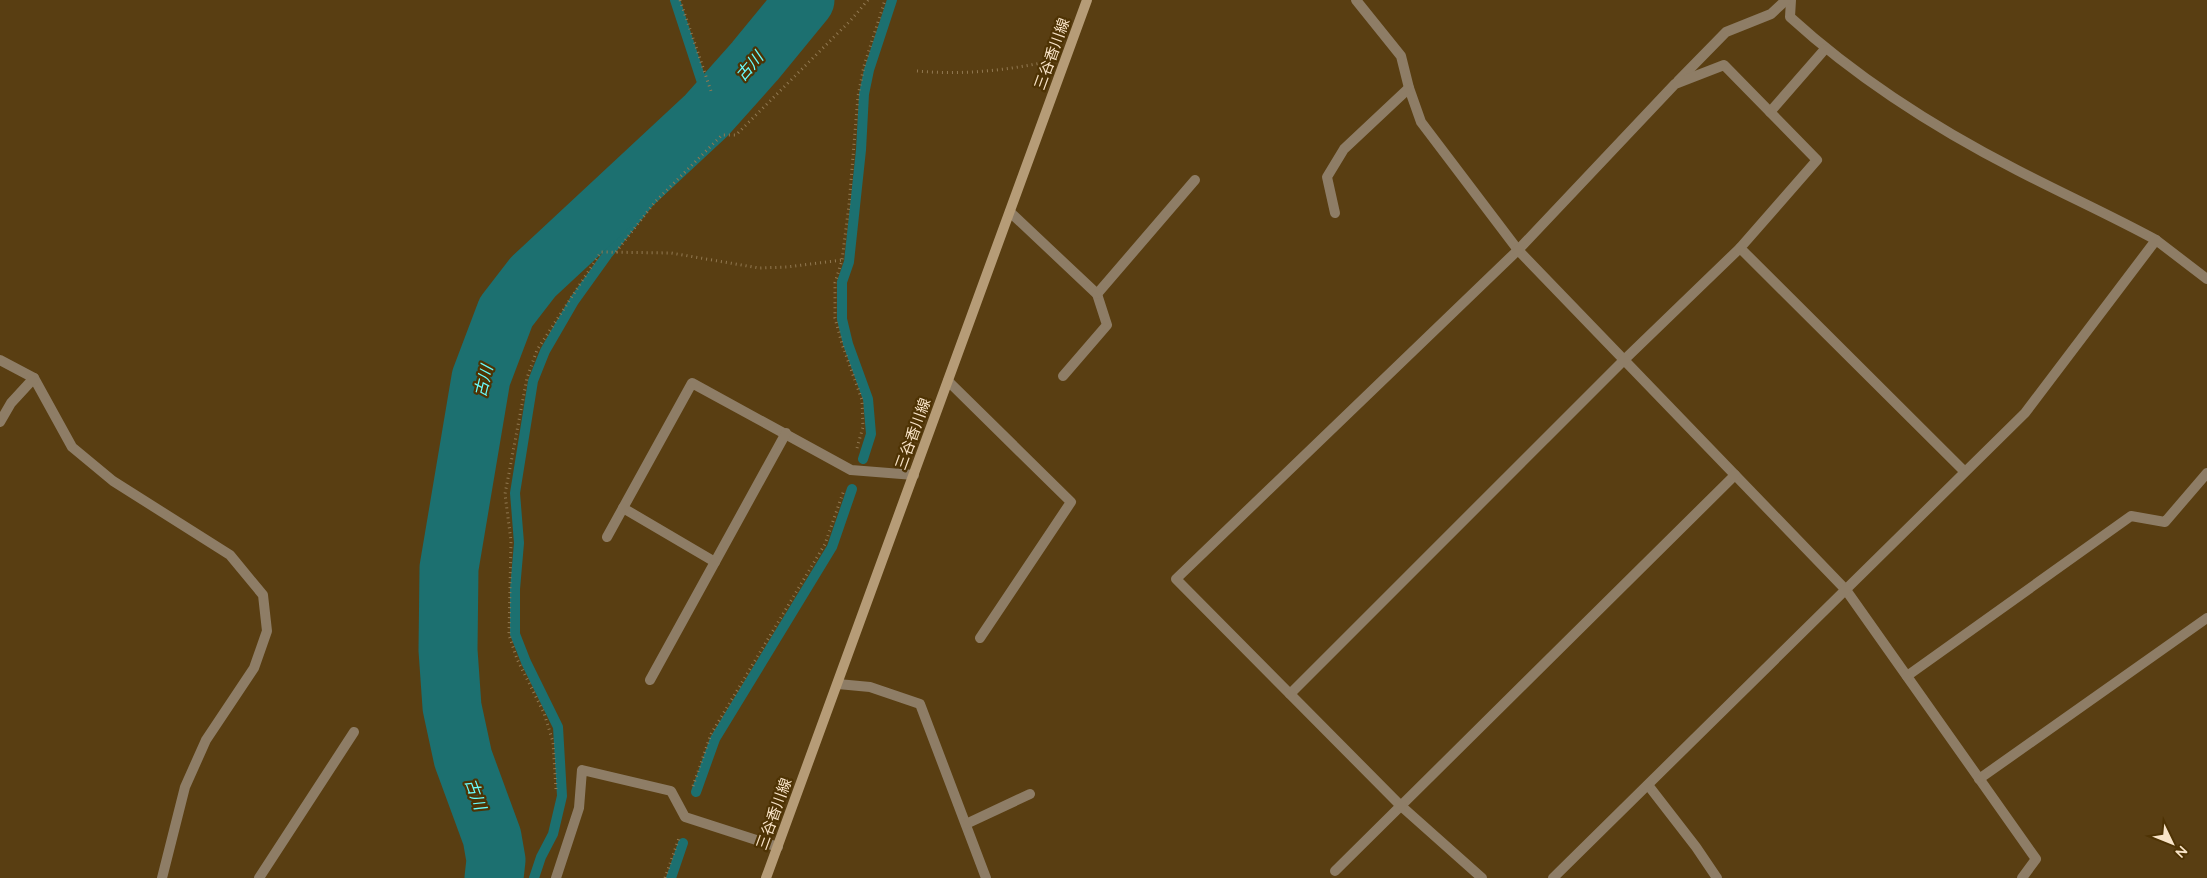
<svg xmlns="http://www.w3.org/2000/svg" width="2207" height="878" font-family="Quicksand,'Noto Sans JP',sans-serif">
<style>
.lines{fill:none;stroke-linecap:round;stroke-linejoin:round}
.stream{stroke:#1c7070;stroke-width:10}
.river{stroke:#1c7070;stroke-width:59}
.path{stroke:#927952;stroke-width:3;stroke-dasharray:1 4;stroke-linecap:butt}
.street{stroke:#8e7d66;stroke-width:10}
.secondary{stroke:#b69c77;stroke-width:10}
.labels{text-anchor:middle;stroke-width:4.5;stroke-linejoin:round;paint-order:stroke}
.street-label{font-size:15px;fill:#f9e4c8;stroke:#4e3304}
.water-label{font-size:16px;font-style:italic;fill:#6afdfe;stroke:#4e3304}
</style>
<rect width="100%" height="100%" fill="#593e12"/>
<g class="lines">
<!-- stream -->
<g class="stream">
<path d="M 863,459 L 871,434 L 868,399 L 848,344 L 842,319 L 842,282 L 849,262 L 861,150 L 864,94 L 869,70 L 892,0"/>
<path d="M 696,792 L 715,739 L 832,547 L 852,489"/>
<path d="M 534,878 L 541,857 L 553,834 L 562,796 L 558,727 L 526,662 L 515,634 L 515,589 L 519,543 L 515,493 L 533,381 L 545,351 L 574,301 L 607,255 L 651,200 L 711,131 L 711,110 L 675,0"/>
<path d="M 671,878 L 683,843"/>
</g>
<!-- river -->
<path class="river" d="M 494,878 L 496,860 L 492,837 L 463,758 L 452,707 L 448,650 L 449,568 L 481,378 L 506,312 L 533,277 L 706,116 L 755,61 L 805,0"/>
<!-- path -->
<g class="path">
<path d="M 680,0 L 712,94"/>
<path d="M 917,71 C 958,75 1001,71 1041,63"/>
<path d="M 616,252 L 655,202 L 722,135 L 736,135 L 851,20 L 868,0"/>
<path d="M 857,448 L 863,427 L 862,400 L 842,344 L 835,318 L 835,283 L 842,260 L 849,205 L 858,96 L 864,66 L 885,0"/>
<path d="M 693,786 L 711,734 L 825,544 L 844,490"/>
<path d="M 556,789 L 553,742 L 544,713 L 517,659 L 509,635 L 511,541 L 505,494 L 527,378 L 537,350 L 601,252 L 671,253 L 759,268 L 787,267 L 842,260"/>
<path d="M 665,878 L 679,838"/>
</g>
<!-- street -->
<g class="street">
<path d="M 1356,0 L 1401,56 L 1409,88 L 1421,122 L 1518,250 L 1846,590 L 2036,859 L 2022,878"/>
<path d="M 1791,0 L 1790,17 C 1858,79 1935,128 2017,170 C 2063,194 2110,215 2156,240"/>
<path d="M 1678,81 L 1726,32 L 1771,14 L 1786,0"/>
<path d="M 1770,112 L 1825,49"/>
<path d="M 1010,212 L 1097,294 L 1107,325 L 1063,376"/>
<path d="M 1335,213 L 1327,177 L 1344,149 L 1409,88"/>
<path d="M 1097,294 L 1195,180"/>
<path d="M 0,360 L 34,378 L 72,447 L 113,481 L 230,555 L 263,595 L 267,631 L 254,668 L 206,740 L 185,787 L 162,878"/>
<path d="M 948,381 L 1071,502 L 980,638"/>
<path d="M 0,422 L 11,403 L 34,378"/>
<path d="M 623,508 L 715,562"/>
<path d="M 607,537 L 692,383 L 851,470 L 914,475"/>
<path d="M 1907,676 L 2131,516 L 2165,522 L 2207,473"/>
<path d="M 650,680 L 786,433"/>
<path d="M 838,684 L 870,687 L 920,704 L 986,878"/>
<path d="M 1290,694 L 1624,360 L 1740,248"/>
<path d="M 1979,779 L 2207,618"/>
<path d="M 1648,785 L 1696,847 L 1717,878"/>
<path d="M 966,824 L 1030,794"/>
<path d="M 1335,871 L 1735,475"/>
<path d="M 259,878 L 354,732"/>
<path d="M 556,878 L 579,808 L 582,770 L 671,791 L 685,817 L 778,847"/>
<path d="M 1482,878 L 1400,805 L 1176,579 L 1518,250 L 1675,84 L 1724,65 L 1817,160 L 1740,248 L 1964,471"/>
<path d="M 1553,878 L 2025,413 L 2156,240 L 2207,279"/>
</g>
<!-- secondary -->
<path class="secondary" d="M 766,878 L 1087,0"/>
</g>
<g class="labels">
<!-- street labels -->
<g class="street-label">
<text transform="translate(1052 54) rotate(-70)" y="5">三谷香川線</text>
<text transform="translate(913 434) rotate(-70)" y="5">三谷香川線</text>
<text transform="translate(774 814) rotate(-70)" y="5">三谷香川線</text>
</g>
<!-- water labels -->
<g class="water-label">
<text transform="translate(749 66) rotate(-49)" y="6">古川</text>
<text transform="translate(483 381) rotate(-76)" y="6">古川</text>
<text transform="translate(476 794) rotate(70)" y="6">古川</text>
</g>
</g>
<!-- north arrow -->
<g transform="translate(2172 843) rotate(133)" stroke="#4e3304" stroke-width="4" paint-order="stroke">
<path d="M0-4L9 19L0 12L-9 19Z" fill="#f9e4c8"/>
<text y="-8" font-size="14" font-weight="bold" text-anchor="middle" fill="#f9e4c8">N</text>
</g>
</svg>
